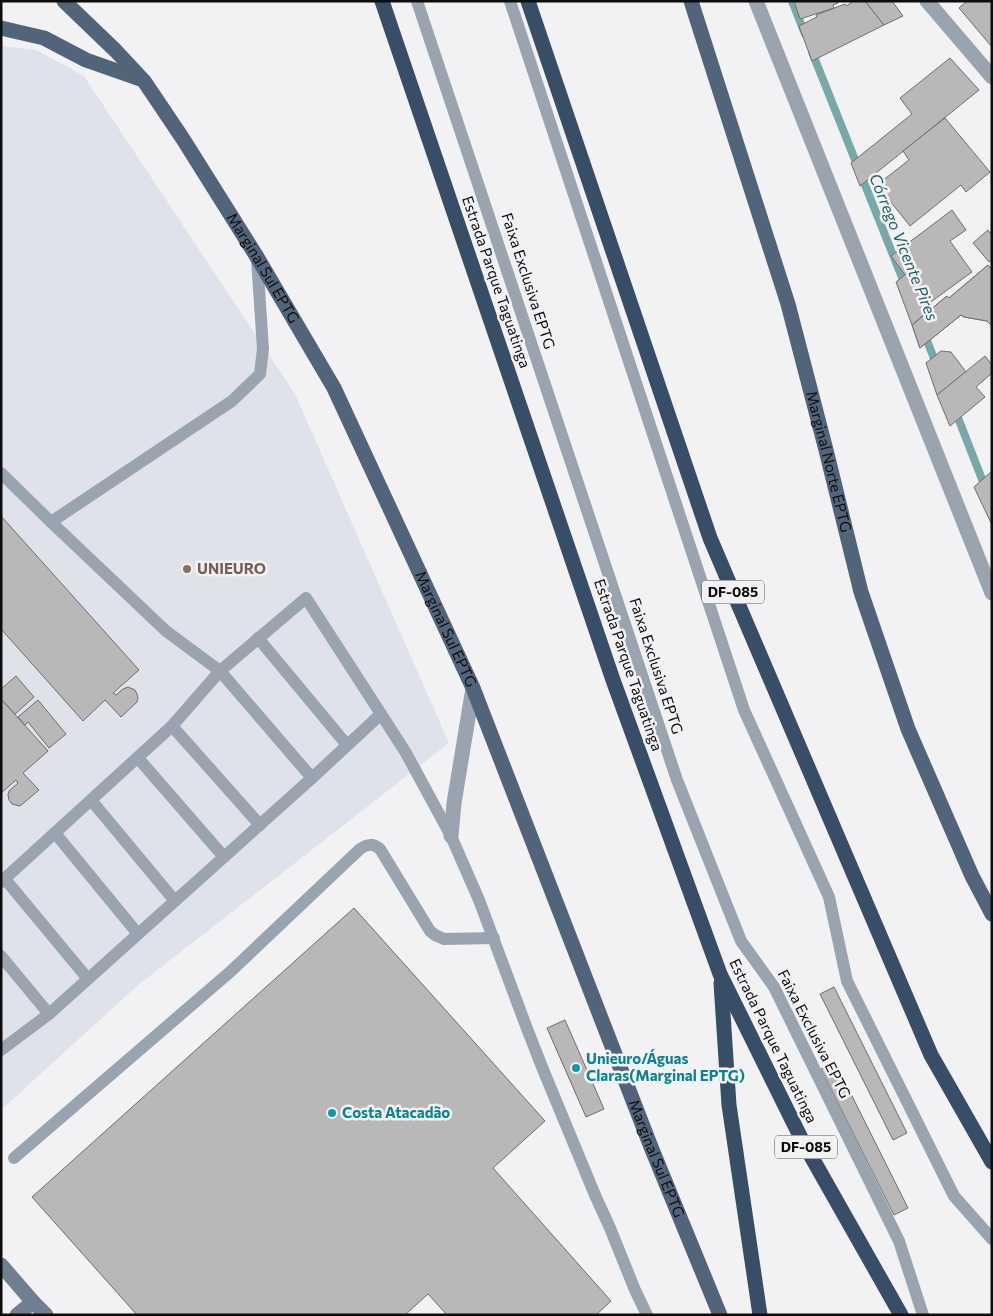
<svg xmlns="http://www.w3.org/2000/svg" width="993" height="1316" font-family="Commissioner,sans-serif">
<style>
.built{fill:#e0e2eb}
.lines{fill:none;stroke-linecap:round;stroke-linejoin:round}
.stream{stroke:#79a8ab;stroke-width:8}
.building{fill:#b9b7b8;stroke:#6f6d6e}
.lane{stroke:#9aa4b1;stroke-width:12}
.street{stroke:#9aa4b1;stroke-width:15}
.secondary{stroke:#6f7f91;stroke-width:15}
.primary{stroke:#52647a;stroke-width:15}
.highway{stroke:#384d66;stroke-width:15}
.education-dot{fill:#8d6e63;stroke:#f2f2f5;stroke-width:2}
.culture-dot{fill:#0f9aa8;stroke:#f2f2f5;stroke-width:2}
.labels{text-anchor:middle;stroke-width:5;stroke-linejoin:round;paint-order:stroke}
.shield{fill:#f2f2f5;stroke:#525253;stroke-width:1}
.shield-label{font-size:14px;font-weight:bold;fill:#0d0d0e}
.street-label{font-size:15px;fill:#0d0d0e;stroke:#f2f2f5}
.education-label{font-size:15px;font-weight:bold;fill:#785e54;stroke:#f2f2f5;text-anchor:start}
.culture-label{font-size:15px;font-weight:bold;fill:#0d838f;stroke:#f2f2f5;text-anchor:start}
.water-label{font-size:16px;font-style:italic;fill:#206064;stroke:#f2f2f5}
</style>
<rect width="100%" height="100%" fill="#f2f2f5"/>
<!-- built -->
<path class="built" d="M 1,46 L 36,50 L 84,76 L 295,394 L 449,743 L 137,986 L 1,1110 Z"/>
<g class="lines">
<!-- stream -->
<g class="stream">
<path d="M 792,1 L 805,34"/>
<path d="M 812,52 L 905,285"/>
<path d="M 915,310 L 937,366"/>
<path d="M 955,410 L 985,487"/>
</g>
</g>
<!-- building -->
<g class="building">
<path d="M 794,1 L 838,1 L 838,3 L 833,5 L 834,8 L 800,19 Z"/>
<path d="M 854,1 L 865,1 L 884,25 L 812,61 L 799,26 L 817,17 L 816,15 L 845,4 L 846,6 Z"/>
<path d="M 865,1 L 892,1 L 903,16 L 884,25 Z"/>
<path d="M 967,1 L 992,1 L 992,47 L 959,8 Z"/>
<path d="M 950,58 L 979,90 L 860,186 L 851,163 L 912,114 L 900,98 Z"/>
<path d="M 945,118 L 990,172 L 966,192 L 961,185 L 910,226 L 877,185 L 909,160 L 903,151 Z"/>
<path d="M 952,210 L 966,230 L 950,241 L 972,272 L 928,304 L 931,309 L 912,325 L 896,282 L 905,275 L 891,256 Z"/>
<path d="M 988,230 L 990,233 L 992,232 L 992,260 L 989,262 L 973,243 Z"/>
<path d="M 988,265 L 992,270 L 992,326 L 987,321 L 964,317 L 961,315 L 920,348 L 912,325 L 947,296 L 949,298 Z"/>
<path d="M 988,265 L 992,270 L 992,326 L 987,321 L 964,317 L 961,315 L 920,348 L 912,325 L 947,296 L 949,298 Z"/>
<path d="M 941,351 L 951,352 L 966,372 L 937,395 L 926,363 Z"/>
<path d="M 985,356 L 992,365 L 992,373 L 976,387 L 985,397 L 950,426 L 937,395 Z"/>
<path d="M 992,471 L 992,525 L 974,487 Z"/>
<path d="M 1,516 L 139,670 L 113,693 L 116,695 L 123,689 L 128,687 L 135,690 L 137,694 L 138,698 L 137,702 L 121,717 L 105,700 L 83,721 L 1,629 Z"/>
<path d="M 16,676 L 34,697 L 15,714 L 1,699 L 1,689 Z"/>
<path d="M 1,699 L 48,751 L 23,773 L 39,790 L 20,806 L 12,804 L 9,800 L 8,795 L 9,791 L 18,783 L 16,780 L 1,793 Z"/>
<path d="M 38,700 L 66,734 L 49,748 L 28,722 L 25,725 L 18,717 Z"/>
<path d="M 354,908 L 545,1121 L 493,1168 L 611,1301 L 596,1315 L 447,1315 L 428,1294 L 405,1315 L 137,1315 L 32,1197 Z"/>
<path d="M 834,987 L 907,1133 L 893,1140 L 820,994 Z"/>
<path d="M 565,1020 L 604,1109 L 586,1117 L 547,1028 Z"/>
<path d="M 835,1062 L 908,1208 L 894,1215 L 821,1069 Z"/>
</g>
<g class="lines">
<!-- lane -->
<g class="lane">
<path d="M 417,1 L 677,780 L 741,941 L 774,987 L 899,1241 L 923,1315"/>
<path d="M 510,1 L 744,710 L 829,897 L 847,981 L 954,1196 L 992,1239"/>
<path d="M 1,473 L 51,522 L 166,631 L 220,671 L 312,778 L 381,714 L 406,753 L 451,836 L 479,900 L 526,1026 L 542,1067 L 595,1195 L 610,1228 L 635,1290 L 647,1315"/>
<path d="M 51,522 L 232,401 L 260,374 L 263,349 L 257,259"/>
<path d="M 258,638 L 347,745"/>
<path d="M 172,726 L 260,825"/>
<path d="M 138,758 L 224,857"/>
<path d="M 91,800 L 175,901"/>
<path d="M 55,833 L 138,934"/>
<path d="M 5,879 L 88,979"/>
<path d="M 1,882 L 172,726 L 220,671 L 306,598 L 381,714"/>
<path d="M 1,956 L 49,1014"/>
<path d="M 1,1050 L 49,1014 L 312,778"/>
<path d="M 14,1158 L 230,972 L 360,849 C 368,844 372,843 380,849 L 430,931 L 435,935 L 444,939 L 494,938"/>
</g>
<!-- street -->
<g class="street">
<path d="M 756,1 L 992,593"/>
<path d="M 927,1 L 992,77"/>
<path d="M 451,836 L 454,803 L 473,688"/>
</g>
<!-- secondary -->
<g class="secondary">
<path d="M 1,1265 L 33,1302 L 46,1315"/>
<path d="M 17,1315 L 33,1302"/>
</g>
<!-- primary -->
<g class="primary">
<path id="s1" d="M 64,1 L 116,51 L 144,81 L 183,139 L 257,257 L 334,388 L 473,688 L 651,1147 L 720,1315"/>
<path id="s2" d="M 691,1 L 788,304 L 826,450 L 861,592 L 908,729 L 972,876 L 992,914"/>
<path d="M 1,28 L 44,38 L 86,60 L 140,79"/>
</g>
<!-- highway -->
<g class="highway">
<path d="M 382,1 L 613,680 L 720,974 L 803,1142 L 901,1315"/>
<path d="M 528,1 L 710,538 L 931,1055 L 992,1162"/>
<path d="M 721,983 L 729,1105 L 760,1315"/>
</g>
</g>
<!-- markers -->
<circle class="education-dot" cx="187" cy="569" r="5"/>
<g class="culture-dot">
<circle cx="576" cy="1068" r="5"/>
<circle cx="332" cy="1113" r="5"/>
</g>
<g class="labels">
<!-- shield labels -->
<g class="shield">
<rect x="702" y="580.5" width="62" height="23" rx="4"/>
<rect x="775" y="1135.5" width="62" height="23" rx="4"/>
</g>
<g class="shield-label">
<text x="733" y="597">DF-085</text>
<text x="806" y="1152">DF-085</text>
</g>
<!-- street labels -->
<g class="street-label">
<text dy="5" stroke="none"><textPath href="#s1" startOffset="335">Marginal Sul EPTG</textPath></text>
<text transform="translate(528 281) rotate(72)" y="5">Faixa Exclusiva EPTG</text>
<text transform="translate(496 282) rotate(71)" y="5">Estrada Parque Taguatinga</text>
<text dy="5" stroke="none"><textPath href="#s2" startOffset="481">Marginal Norte EPTG</textPath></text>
<text dy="5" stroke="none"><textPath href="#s1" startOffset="740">Marginal Sul EPTG</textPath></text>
<text transform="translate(628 665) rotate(71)" y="5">Estrada Parque Taguatinga</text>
<text transform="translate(656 666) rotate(72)" y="5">Faixa Exclusiva EPTG</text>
<text transform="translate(814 1034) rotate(63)" y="5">Faixa Exclusiva EPTG</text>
<text transform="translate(773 1041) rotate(64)" y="5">Estrada Parque Taguatinga</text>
<text dy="5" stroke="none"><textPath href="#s1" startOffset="1310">Marginal Sul EPTG</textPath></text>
</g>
<!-- education labels -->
<g class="education-label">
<text x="197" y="574">UNIEURO</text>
</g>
<!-- culture labels -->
<g class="culture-label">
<text x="586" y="1064">Unieuro/Águas<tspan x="586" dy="17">Claras(Marginal EPTG)</tspan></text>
<text x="342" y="1118">Costa Atacadão</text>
</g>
<!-- water labels -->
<g class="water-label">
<text transform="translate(904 247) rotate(68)" y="6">Córrego Vicente Pires</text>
</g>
</g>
<!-- border -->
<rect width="993" height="1316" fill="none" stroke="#0d0d0e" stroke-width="5"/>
</svg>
